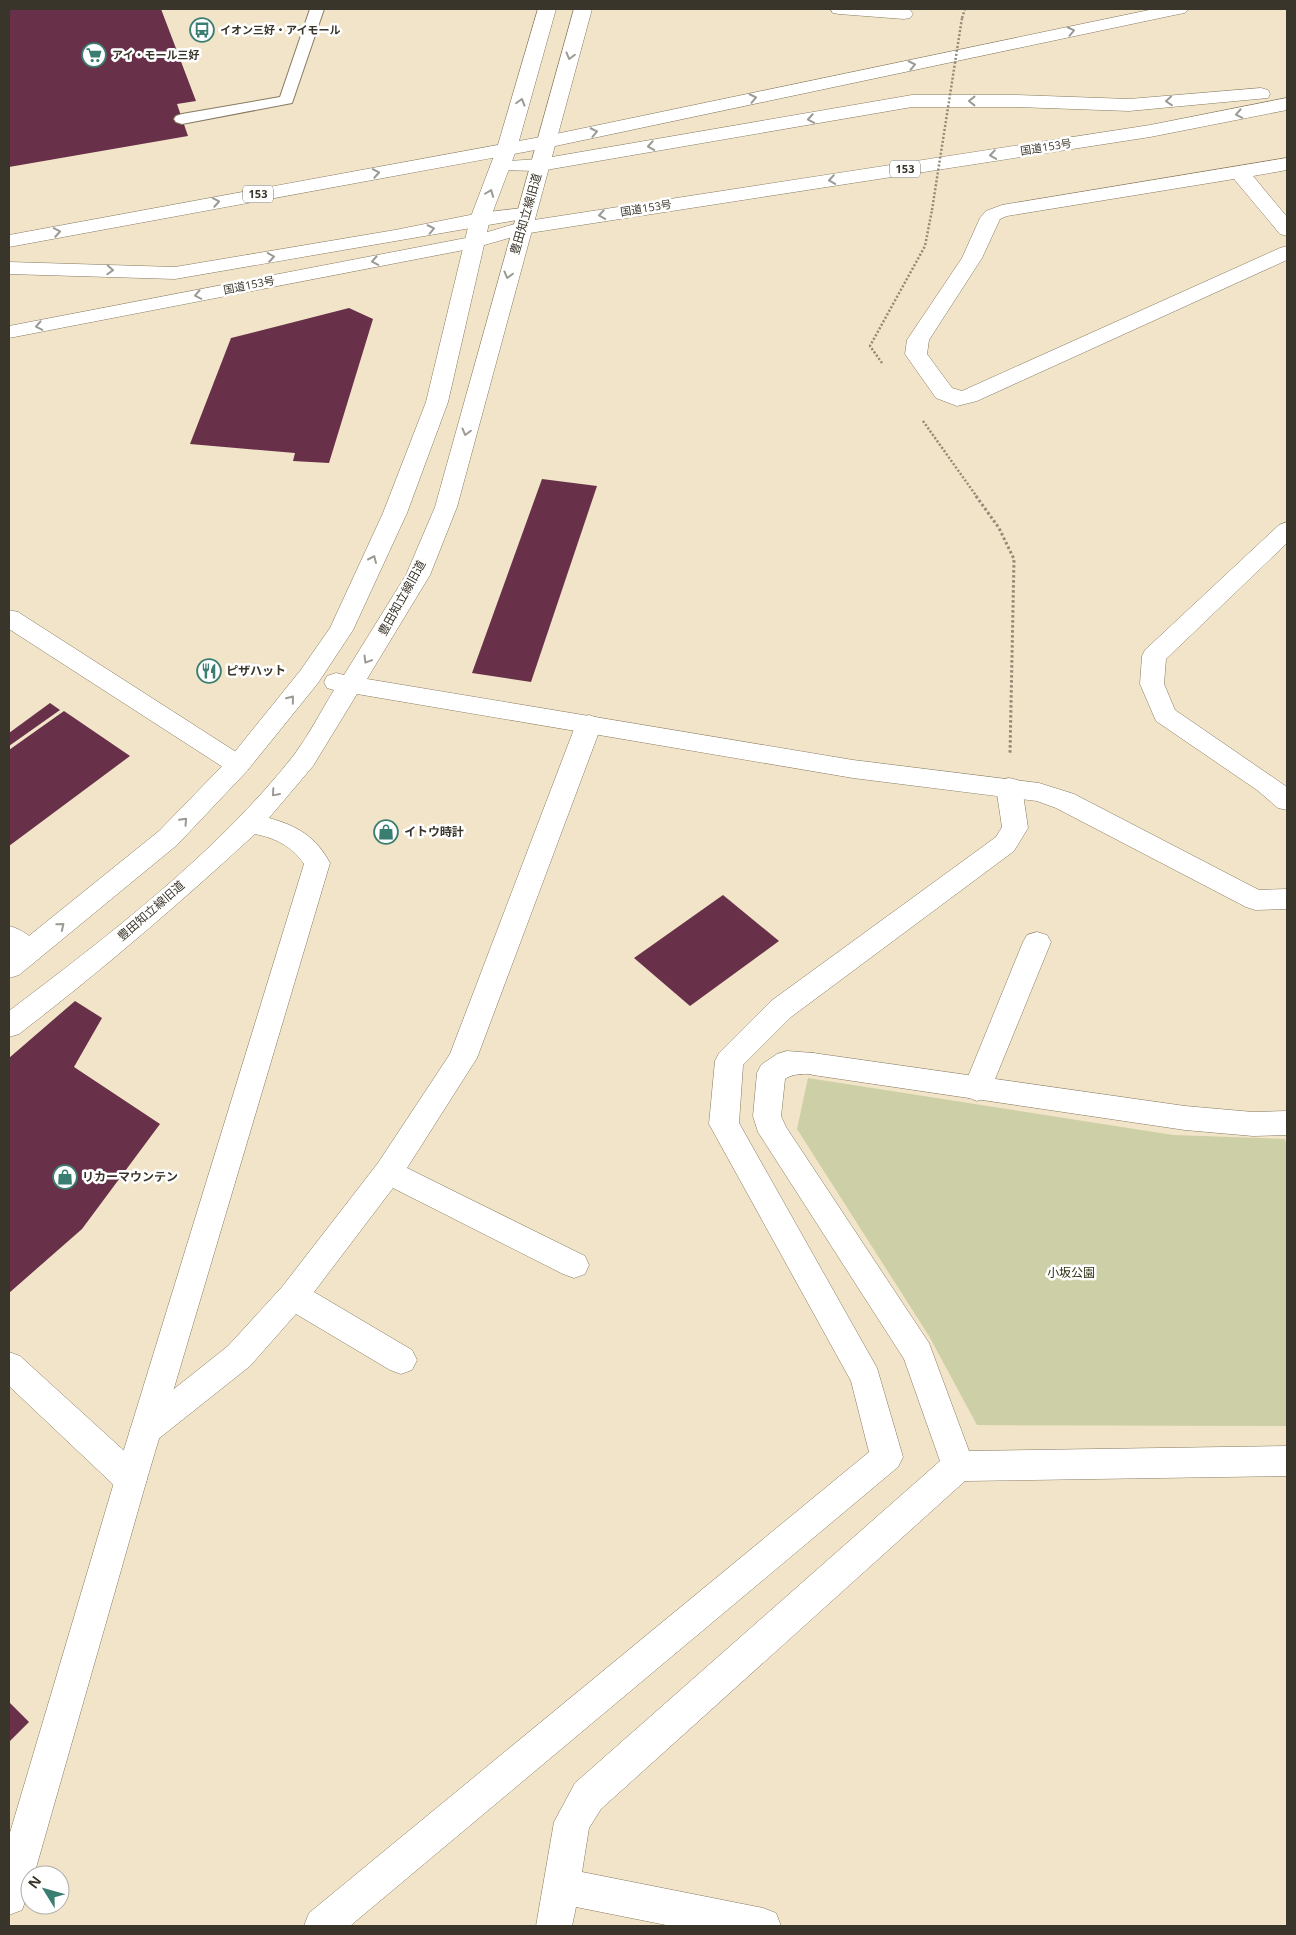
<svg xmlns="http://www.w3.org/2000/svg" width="1296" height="1935" font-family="'Open Sans','Noto Sans JP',sans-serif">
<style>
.green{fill:#cdcfa6}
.building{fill:#69304a}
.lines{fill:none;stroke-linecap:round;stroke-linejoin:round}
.service-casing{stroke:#867a60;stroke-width:2}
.minor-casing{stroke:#867a60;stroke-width:1}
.tertiary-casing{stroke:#867a60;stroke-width:1}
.trunk-casing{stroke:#867a60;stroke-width:1}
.path-far1{stroke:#928976;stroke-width:2.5;stroke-dasharray:2 2;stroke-linecap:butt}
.path{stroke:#928976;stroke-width:3;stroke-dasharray:2.5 2.5;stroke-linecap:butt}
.service{fill:#fff;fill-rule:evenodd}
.minor{fill:#fff;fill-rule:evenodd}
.tertiary{fill:#fff;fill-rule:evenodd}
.trunk{fill:#fff;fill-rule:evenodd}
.path-bridge{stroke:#928976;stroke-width:2.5;stroke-dasharray:2 2;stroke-linecap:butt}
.oneway{stroke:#9c9a94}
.labels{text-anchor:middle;stroke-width:5;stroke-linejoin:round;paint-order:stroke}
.far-poi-label{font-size:11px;font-weight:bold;fill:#3a352a;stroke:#fff;text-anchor:start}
.far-street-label{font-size:11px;fill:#3a352a;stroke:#fff}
.shield{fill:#fff;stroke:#75726a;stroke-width:1}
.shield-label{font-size:11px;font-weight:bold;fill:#3a352a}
.street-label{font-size:12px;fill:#3a352a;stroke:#fff}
.poi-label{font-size:12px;font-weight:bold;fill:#3a352a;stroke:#fff;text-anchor:start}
.park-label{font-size:12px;fill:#303012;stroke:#fff}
</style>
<rect width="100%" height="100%" fill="#f1e4c8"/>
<!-- green -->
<path class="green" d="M 808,1078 L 1173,1135 L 1285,1139 L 1287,1149 L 1287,1426 L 977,1425 L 929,1336 L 797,1129 Z"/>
<!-- building -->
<g class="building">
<path d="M 9,9 L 161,9 L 196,101 L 177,104 L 188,136 L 9,167 Z"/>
<path d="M 349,308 L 373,319 L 329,463 L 293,461 L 295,453 L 190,444 L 231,338 Z"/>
<path d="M 542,479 L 597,486 L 531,682 L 472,673 Z"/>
<path d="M 50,703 L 60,710 L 9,746 L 9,733 Z"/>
<path d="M 64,711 L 130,756 L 9,846 L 9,750 Z"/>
<path d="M 723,895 L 779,941 L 690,1006 L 634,958 Z"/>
<path d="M 75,1001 L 102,1018 L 74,1067 L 160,1124 L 82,1229 L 9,1293 L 9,1058 Z"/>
<path d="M 9,1702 L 29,1722 L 9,1742 Z"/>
</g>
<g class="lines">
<!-- service casing -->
<g class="service-casing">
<path id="service" d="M 310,9 L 324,9 L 292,103 L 182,124 L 176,122 L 174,119 L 176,116 L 182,114 L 280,97 Z"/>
</g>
<!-- minor casing -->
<g class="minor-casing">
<g id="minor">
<path d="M 830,9 L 905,9 L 910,10 L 913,14 L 910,18 L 904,19 L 839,14 L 833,13 Z"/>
<path d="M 1287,158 L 1287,170 L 1253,176 L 1287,217 L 1287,236 L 1280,234 L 1234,179 L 1007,216 L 1000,219 L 982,258 L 929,340 L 927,354 L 952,388 L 962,391 L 1280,248 L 1287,246 L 1287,260 L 977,401 L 957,406 L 936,398 L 905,354 L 907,340 L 962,258 L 980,218 L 986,211 L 1002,205 Z"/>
<path d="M 1287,522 L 1287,543 L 1166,659 L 1164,684 L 1175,710 L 1287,787 L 1287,810 L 1278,808 L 1257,790 L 1156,721 L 1140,684 L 1142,656 L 1145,650 L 1279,525 Z"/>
<path d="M 9,610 L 18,612 L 247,759 L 251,765 L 247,771 L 238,774 L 229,771 L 9,629 Z"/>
<path d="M 589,715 L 598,718 L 602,724 L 477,1058 L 407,1168 L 585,1256 L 589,1265 L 585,1274 L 574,1278 L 563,1274 L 393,1188 L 314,1292 L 412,1350 L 417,1360 L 412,1370 L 401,1374 L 390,1370 L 296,1314 L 250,1366 L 157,1440 L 146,1445 L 135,1440 L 130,1430 L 135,1420 L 228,1346 L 282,1287 L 378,1163 L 450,1054 L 576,724 L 580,718 Z"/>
<path d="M 1009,778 L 1018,780 L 1022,787 L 1028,828 L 1014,851 L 791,1017 L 743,1065 L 739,1123 L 877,1368 L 903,1457 L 898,1467 L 350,1926 L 304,1926 L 309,1913 L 869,1452 L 851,1381 L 709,1124 L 715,1061 L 719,1053 L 771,1001 L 996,837 L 1002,827 L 996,787 L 1000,780 Z"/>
<path d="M 9,926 C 22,929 36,939 43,952 L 39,959 C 25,964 19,959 9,951 Z"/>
<path d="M 1037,932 L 1047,935 L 1051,942 L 991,1089 L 987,1097 L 977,1101 L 967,1097 L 963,1089 L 1023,942 L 1027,935 Z"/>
<path d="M 787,1051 L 813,1053 L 823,1056 L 827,1064 L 823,1072 C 810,1076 796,1071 785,1079 L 781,1116 L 786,1127 L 929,1343 L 969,1451 L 1287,1446 L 1287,1476 L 965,1481 L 601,1809 L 589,1828 L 582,1872 L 763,1908 L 776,1913 L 781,1926 L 671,1926 L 576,1907 L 572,1926 L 536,1926 L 554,1822 L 575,1783 L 940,1461 L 904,1359 L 758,1132 L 753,1116 L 757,1073 L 761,1065 L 777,1054 Z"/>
<path d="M 9,1352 L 20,1356 L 143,1468 L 147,1479 L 143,1490 L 131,1494 L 119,1490 L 9,1386 Z"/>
</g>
</g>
<!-- tertiary casing -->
<g class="tertiary-casing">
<g id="tertiary">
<path d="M 538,9 L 556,9 L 517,148 L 490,219 L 448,402 L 407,513 L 353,630 L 318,683 L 247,771 L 177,845 L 19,975 L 9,978 L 9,952 L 159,831 L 229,759 L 300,671 L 330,628 L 383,513 L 426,402 L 470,219 L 497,148 Z"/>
<path d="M 574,9 L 592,9 L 457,507 L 430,575 L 367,679 L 853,760 L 1039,783 L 1074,794 L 1259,890 L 1287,889 L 1287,909 L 1255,910 L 1246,907 L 1056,808 L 1037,801 L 853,778 L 357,694 L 313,766 L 269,818 C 298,826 316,837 330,863 L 147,1479 L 34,1875 L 30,1875 L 30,1888 L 22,1910 L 9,1915 L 9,1836 L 115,1479 L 304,864 C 292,846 275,838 255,834 C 179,904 101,971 19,1034 L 9,1037 L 9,1011 C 108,936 217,853 294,755 C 309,735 321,711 334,690 L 327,688 L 324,682 L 327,676 L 336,673 L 344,675 L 406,575 L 435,507 Z"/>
<path d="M 813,1053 L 1185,1106 L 1253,1112 L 1287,1111 L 1287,1135 L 1253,1136 L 1185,1130 L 813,1075 L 803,1072 L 799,1064 L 803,1056 Z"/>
</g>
</g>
<!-- trunk casing -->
<g class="trunk-casing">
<g id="trunk">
<path d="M 1154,9 L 1188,9 L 1185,13 L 1179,14 L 546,148 L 9,247 L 9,235 L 546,136 Z"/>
<path d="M 1261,88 L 1268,90 L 1270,94 L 1268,98 L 1129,111 L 1017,107 L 912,107 L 540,171 L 493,170 L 490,166 L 493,162 L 540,159 L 912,95 L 1017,95 L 1129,99 Z"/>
<path d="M 1287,98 L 1287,110 L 1150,137 L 523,234 L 474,248 L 9,338 L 9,326 L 471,237 L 521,222 L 1150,125 Z"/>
<path d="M 522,208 L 529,210 L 532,214 L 529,218 L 175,279 L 9,274 L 9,262 L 175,267 L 395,230 L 480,213 Z"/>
</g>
</g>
<!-- path-far1 -->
<g class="path-far1">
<path d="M 962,18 L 965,9"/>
<path d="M 882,363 L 870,346 L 925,246 L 932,210"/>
<path d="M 923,421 L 977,497"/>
</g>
<!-- path -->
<path class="path" d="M 976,496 L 999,528 L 1014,559 L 1010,754"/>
<!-- service -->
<use href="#service" class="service"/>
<!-- minor -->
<use href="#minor" class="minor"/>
<!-- tertiary -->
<use href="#tertiary" class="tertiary"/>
<!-- trunk -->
<use href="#trunk" class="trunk"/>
<!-- path-bridge -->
<path class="path-bridge" d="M 932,210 L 962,18"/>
</g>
<!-- one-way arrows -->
<defs><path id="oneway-chevron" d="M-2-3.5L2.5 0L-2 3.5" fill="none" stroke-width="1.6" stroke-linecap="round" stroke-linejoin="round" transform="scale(1.25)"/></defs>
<g class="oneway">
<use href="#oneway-chevron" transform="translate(1071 31) rotate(-12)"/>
<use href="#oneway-chevron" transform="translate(570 56) rotate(105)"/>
<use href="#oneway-chevron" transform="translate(912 65) rotate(-12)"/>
<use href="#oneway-chevron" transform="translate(753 98) rotate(-12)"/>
<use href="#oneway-chevron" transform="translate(972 101) rotate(180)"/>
<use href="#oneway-chevron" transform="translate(1169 101) rotate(175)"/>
<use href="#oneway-chevron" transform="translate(521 102) rotate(-74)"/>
<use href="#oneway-chevron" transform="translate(1239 114) rotate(169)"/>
<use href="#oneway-chevron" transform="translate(811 119) rotate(170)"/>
<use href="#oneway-chevron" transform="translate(594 132) rotate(-12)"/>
<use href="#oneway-chevron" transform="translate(651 146) rotate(170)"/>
<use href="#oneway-chevron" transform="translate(993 155) rotate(171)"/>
<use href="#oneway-chevron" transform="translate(376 173) rotate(-10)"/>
<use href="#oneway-chevron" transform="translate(832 180) rotate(171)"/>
<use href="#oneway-chevron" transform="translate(490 193) rotate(-69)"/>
<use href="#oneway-chevron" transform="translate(216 202) rotate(-10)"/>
<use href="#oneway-chevron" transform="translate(602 215) rotate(171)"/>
<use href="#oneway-chevron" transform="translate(431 229) rotate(-12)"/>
<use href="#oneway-chevron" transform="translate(57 232) rotate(-10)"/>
<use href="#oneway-chevron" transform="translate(271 257) rotate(-9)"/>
<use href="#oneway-chevron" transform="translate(375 261) rotate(169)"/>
<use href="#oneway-chevron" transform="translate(110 270) rotate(3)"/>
<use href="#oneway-chevron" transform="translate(508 275) rotate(105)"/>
<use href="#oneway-chevron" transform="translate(198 295) rotate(169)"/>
<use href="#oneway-chevron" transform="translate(39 326) rotate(169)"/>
<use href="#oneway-chevron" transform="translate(466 432) rotate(105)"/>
<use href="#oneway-chevron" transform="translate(373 559) rotate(-66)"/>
<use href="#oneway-chevron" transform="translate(367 660) rotate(121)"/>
<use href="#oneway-chevron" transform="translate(291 699) rotate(-51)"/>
<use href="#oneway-chevron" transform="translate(275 793) rotate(131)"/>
<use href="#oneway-chevron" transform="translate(184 821) rotate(-47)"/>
<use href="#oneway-chevron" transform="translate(61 926) rotate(-39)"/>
</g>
<!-- icons -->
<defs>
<g id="bus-ring" transform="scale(1.25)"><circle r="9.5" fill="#fff" stroke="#3a7e71" stroke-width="1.5"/><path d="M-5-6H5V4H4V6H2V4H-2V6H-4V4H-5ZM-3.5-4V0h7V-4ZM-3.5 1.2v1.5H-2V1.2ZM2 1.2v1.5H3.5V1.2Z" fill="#3a7e71"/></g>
<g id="supermarket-ring" transform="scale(1.25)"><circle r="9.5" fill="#fff" stroke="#3a7e71" stroke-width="1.5"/><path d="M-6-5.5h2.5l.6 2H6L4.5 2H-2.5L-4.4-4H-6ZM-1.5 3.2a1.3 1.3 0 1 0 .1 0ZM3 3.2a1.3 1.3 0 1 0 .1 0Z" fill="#3a7e71"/></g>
<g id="restaurant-ring" transform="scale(1.25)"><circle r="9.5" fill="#fff" stroke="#3a7e71" stroke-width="1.5"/><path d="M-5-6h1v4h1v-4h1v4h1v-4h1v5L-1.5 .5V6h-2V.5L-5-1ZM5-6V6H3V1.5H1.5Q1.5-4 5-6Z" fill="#3a7e71"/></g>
<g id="shop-ring" transform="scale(1.25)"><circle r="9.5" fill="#fff" stroke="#3a7e71" stroke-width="1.5"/><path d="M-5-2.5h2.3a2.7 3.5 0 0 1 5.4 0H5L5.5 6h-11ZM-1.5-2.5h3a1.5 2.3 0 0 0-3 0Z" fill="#3a7e71"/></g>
</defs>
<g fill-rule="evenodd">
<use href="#bus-ring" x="202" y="30"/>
<use href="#supermarket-ring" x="94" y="55"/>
<use href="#restaurant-ring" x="209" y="671"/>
<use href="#shop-ring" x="386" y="832"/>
<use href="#shop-ring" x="65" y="1177"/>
</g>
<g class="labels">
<!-- far-poi labels -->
<g class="far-poi-label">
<text x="220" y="34">イオン三好・アイモール</text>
<text x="112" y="59">アイ・モール三好</text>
</g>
<!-- far-street labels -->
<g class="far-street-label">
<text transform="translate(1046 147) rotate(-9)" y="4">国道153号</text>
<text transform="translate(646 208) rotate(-9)" y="4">国道153号</text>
<text transform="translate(249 285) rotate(-11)" y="4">国道153号</text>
</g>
<!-- shield labels -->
<g class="shield">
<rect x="890" y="160.5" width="30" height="17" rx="4"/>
<rect x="243" y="185.5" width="30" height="17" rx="4"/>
</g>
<g class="shield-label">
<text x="905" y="173">153</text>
<text x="258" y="198">153</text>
</g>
<!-- street labels -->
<g class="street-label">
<text transform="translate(526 214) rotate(-74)" y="4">豊田知立線旧道</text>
<text transform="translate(402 598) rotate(-61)" y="4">豊田知立線旧道</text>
<text transform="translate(151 911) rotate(-41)" y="4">豊田知立線旧道</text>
</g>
<!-- poi labels -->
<g class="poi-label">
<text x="226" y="675">ピザハット</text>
<text x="404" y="836">イトウ時計</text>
<text x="82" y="1181">リカーマウンテン</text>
</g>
<!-- park labels -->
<g class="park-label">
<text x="1071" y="1277">小坂公園</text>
</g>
</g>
<!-- border -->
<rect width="1296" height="1935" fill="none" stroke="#3a352a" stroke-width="20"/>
<!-- north arrow -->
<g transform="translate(45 1890) rotate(307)"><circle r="24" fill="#ffffff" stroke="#b0aeaa"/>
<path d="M0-4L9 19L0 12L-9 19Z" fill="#3a7e71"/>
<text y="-8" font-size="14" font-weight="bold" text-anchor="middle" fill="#3a352a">N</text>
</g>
</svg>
